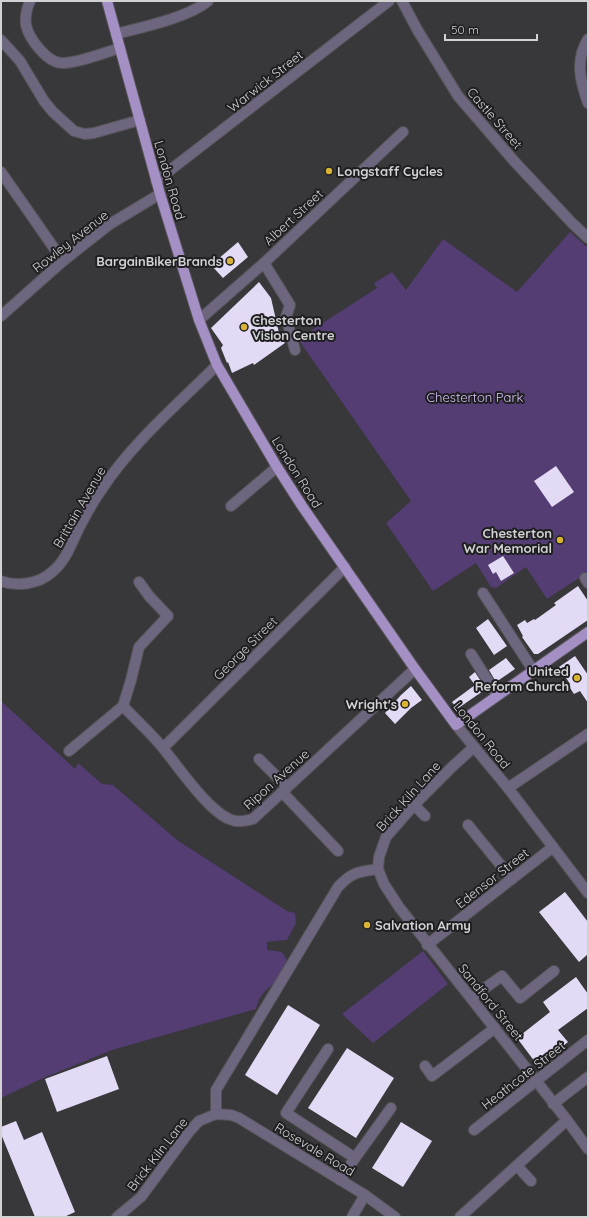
<svg xmlns="http://www.w3.org/2000/svg" width="589" height="1218" font-family="Quicksand,sans-serif">
<style>
.green{fill:#533d72}
.building{fill:#e3daf5}
.lines{fill:none;stroke-linecap:round;stroke-linejoin:round}
.minor-casing{stroke:#545356;stroke-width:12}
.major-casing{stroke:#545356;stroke-width:12}
.minor{stroke:#6e657f;stroke-width:10}
.major{stroke:#a490c5;stroke-width:10}
.poi-dot{fill:#d9b334;stroke:#1f1e20;stroke-width:1.5}
.labels{text-anchor:middle;stroke-width:4;stroke-linejoin:round;paint-order:stroke}
.street-label{font-size:13px;fill:#d2d1d3;stroke:#1f1e20}
.poi-label{font-size:13px;font-weight:bold;fill:#d2d1d3;stroke:#1f1e20;text-anchor:end}
.park-label{font-size:13px;fill:#d6c3f7;stroke:#1f1e20}
</style>
<rect width="100%" height="100%" fill="#38373a"/>
<!-- green -->
<g class="green">
<path d="M 570,232 L 588,248 L 588,572 L 547,599 L 526,567 L 496,588 L 491,587 L 476,563 L 433,591 L 386,523 L 411,501 L 298,339 L 377,288 L 374,283 L 392,272 L 406,290 L 443,239 L 517,292 Z"/>
<path d="M 1,701 L 75,769 L 78,763 L 102,784 L 113,785 L 177,840 L 287,911 L 295,913 L 296,923 L 287,940 L 267,942 L 267,950 L 282,952 L 287,960 C 284,966 281,976 276,981 C 266,991 260,993 256,1009 L 112,1050 L 41,1079 L 1,1098 Z"/>
<path d="M 423,951 L 448,984 L 373,1043 L 342,1014 Z"/>
</g>
<!-- building -->
<g class="building">
<path d="M 238,242 L 248,257 L 223,278 L 211,265 Z"/>
<path d="M 259,282 L 271,298 L 279,333 L 282,335 L 280,338 L 285,343 L 254,365 L 253,363 L 232,373 L 228,362 L 227,363 L 221,348 L 223,345 L 211,328 Z"/>
<path d="M 556,466 L 574,492 L 552,507 L 534,481 Z"/>
<path d="M 503,556 L 514,573 L 501,581 L 496,572 L 493,574 L 488,565 Z"/>
<path d="M 578,586 L 588,601 L 588,620 L 538,654 L 534,654 L 522,637 L 523,636 L 517,625 L 525,620 L 527,623 L 534,619 L 535,620 L 556,605 L 554,603 Z"/>
<path d="M 488,619 L 507,646 L 494,655 L 476,628 Z"/>
<path d="M 575,656 L 588,675 L 588,703 L 580,691 L 574,694 L 568,685 L 570,684 L 559,667 Z"/>
<path d="M 506,658 L 515,669 L 496,682 L 489,670 Z"/>
<path d="M 475,672 L 486,689 L 457,709 L 452,702 L 475,685 L 469,677 Z"/>
<path d="M 411,686 L 422,700 L 411,708 L 395,724 L 385,713 L 401,695 Z"/>
<path d="M 565,892 L 588,922 L 588,954 L 579,962 L 539,912 Z"/>
<path d="M 576,977 L 588,994 L 588,1008 L 558,1030 L 568,1042 L 538,1066 L 517,1038 L 550,1012 L 543,1002 Z"/>
<path d="M 288,1005 L 320,1025 L 277,1095 L 245,1075 Z"/>
<path d="M 347,1048 L 394,1078 L 356,1138 L 308,1108 Z"/>
<path d="M 107,1056 L 119,1089 L 57,1112 L 45,1079 Z"/>
<path d="M 16,1121 L 24,1140 L 42,1132 L 75,1212 L 64,1217 L 35,1217 L 1,1134 L 1,1127 Z"/>
<path d="M 401,1122 L 432,1141 L 403,1187 L 372,1168 Z"/>
</g>
<g class="lines">
<!-- minor casing -->
<g class="minor-casing">
<g id="minor">
<path d="M 30,1 C 27,8 25,18 26,25 C 29,39 48,64 63,63 C 79,63 103,53 120,48"/>
<path d="M 402,1 L 418,31 L 458,96 L 514,161 L 572,223 L 588,238"/>
<path d="M 116,34 C 143,27 187,18 208,1"/>
<path d="M 588,39 C 575,60 580,81 588,103"/>
<path d="M 1,40 L 20,61 L 44,101 L 53,112 L 74,131 L 85,134 L 94,133 L 140,120"/>
<path d="M 1,172 L 63,261"/>
<path d="M 156,181 L 389,1"/>
<path d="M 264,263 L 290,305 L 286,317 L 295,350"/>
<path d="M 1,316 L 63,261 L 110,224 L 160,194"/>
<path d="M 199,320 L 264,263 L 403,132"/>
<path d="M 231,506 L 277,467"/>
<path d="M 585,578 L 588,583"/>
<path d="M 1,581 C 17,587 39,584 52,572 C 66,561 71,544 79,528 C 86,515 93,501 102,489 C 132,443 179,403 217,365"/>
<path d="M 483,593 L 533,670"/>
<path d="M 471,654 L 497,695"/>
<path d="M 123,706 C 136,720 151,733 163,748 C 179,768 207,809 229,819 C 238,823 245,821 253,819 L 415,669"/>
<path d="M 456,725 L 508,788 L 588,893"/>
<path d="M 474,747 L 453,766 L 414,805 L 386,837 L 379,857 L 378,869 L 384,884 L 399,907 L 567,1120 L 588,1149"/>
<path d="M 163,748 L 345,567"/>
<path d="M 69,751 L 123,706 L 131,680 L 139,647 L 168,616 L 149,596 L 139,582"/>
<path d="M 259,759 L 287,787"/>
<path d="M 508,788 L 588,734"/>
<path d="M 282,792 L 338,851"/>
<path d="M 414,805 L 425,816"/>
<path d="M 468,825 L 512,879"/>
<path d="M 427,945 L 553,847"/>
<path d="M 471,998 L 502,976 L 520,998 L 554,971"/>
<path d="M 328,1049 L 286,1113 L 355,1158 L 340,1180"/>
<path d="M 425,1066 L 432,1076 L 495,1028"/>
<path d="M 553,1104 L 588,1077"/>
<path d="M 216,1114 L 216,1090 L 338,887 C 352,872 358,872 378,869"/>
<path d="M 474,1130 L 588,1040"/>
<path d="M 355,1158 L 391,1108"/>
<path d="M 517,1166 L 531,1181"/>
<path d="M 117,1217 L 141,1197 L 189,1132 L 199,1121 L 216,1114 L 231,1115 L 239,1118 L 365,1195 L 395,1217"/>
<path d="M 352,1217 L 365,1195"/>
<path d="M 460,1217 L 567,1120"/>
</g>
</g>
<!-- major casing -->
<g class="major-casing">
<path id="major" d="M 107,1 L 160,194 L 199,320 L 217,365 L 277,467 L 302,506 L 415,669 L 456,725 L 588,632"/>
</g>
<!-- minor -->
<use href="#minor" class="minor"/>
<!-- major -->
<use href="#major" class="major"/>
</g>
<!-- markers -->
<g class="poi-dot">
<circle cx="329" cy="171" r="4"/>
<circle cx="230" cy="261" r="4"/>
<circle cx="244" cy="327" r="4"/>
<circle cx="560" cy="540" r="4"/>
<circle cx="577" cy="678" r="4"/>
<circle cx="405" cy="704" r="4"/>
<circle cx="367" cy="925" r="4"/>
</g>
<g class="labels">
<!-- street labels -->
<g class="street-label">
<text transform="translate(265 81) rotate(-38)" y="5">Warwick Street</text>
<text transform="translate(495 118) rotate(49)" y="5">Castle Street</text>
<text transform="translate(170 180) rotate(74)" y="5">London Road</text>
<text transform="translate(293 217) rotate(-43)" y="5">Albert Street</text>
<text transform="translate(70 241) rotate(-38)" y="5">Rowley Avenue</text>
<text transform="translate(297 472) rotate(58)" y="5">London Road</text>
<text transform="translate(79 507) rotate(-60)" y="5">Brittain Avenue</text>
<text transform="translate(245 648) rotate(-45)" y="5">George Street</text>
<text transform="translate(482 735) rotate(51)" y="5">London Road</text>
<text transform="translate(276 779) rotate(-42)" y="5">Ripon Avenue</text>
<text transform="translate(408 796) rotate(-48)" y="5">Brick Kiln Lane</text>
<text transform="translate(492 878) rotate(-38)" y="5">Edensor Street</text>
<text transform="translate(491 1002) rotate(51)" y="5">Sandford Street</text>
<text transform="translate(523 1075) rotate(-38)" y="5">Heathcote Street</text>
<text transform="translate(315 1149) rotate(31)" y="5">Rosevale Road</text>
<text transform="translate(157 1154) rotate(-52)" y="5">Brick Kiln Lane</text>
</g>
<!-- poi labels -->
<g class="poi-label">
<text x="337" y="176" text-anchor="start">Longstaff Cycles</text>
<text x="222" y="266">BargainBikerBrands</text>
<text x="252" y="325" text-anchor="start">Chesterton<tspan x="252" dy="15">Vision Centre</tspan></text>
<text x="552" y="538">Chesterton<tspan x="552" dy="15">War Memorial</tspan></text>
<text x="569" y="676">United<tspan x="569" dy="15">Reform Church</tspan></text>
<text x="397" y="709">Wright's</text>
<text x="375" y="930" text-anchor="start">Salvation Army</text>
</g>
<!-- park labels -->
<g class="park-label">
<text x="475" y="402">Chesterton Park</text>
</g>
</g>
<!-- border -->
<rect width="589" height="1218" fill="none" stroke="#d2d1d3" stroke-width="4"/>
<!-- scale -->
<path d="M445 34v6h92v-6" fill="none" stroke="#d2d1d3" stroke-width="2"/>
<text x="451" y="34" font-size="12" fill="#d2d1d3" stroke="#1f1e20" stroke-width="3" paint-order="stroke">50 m</text>
</svg>
